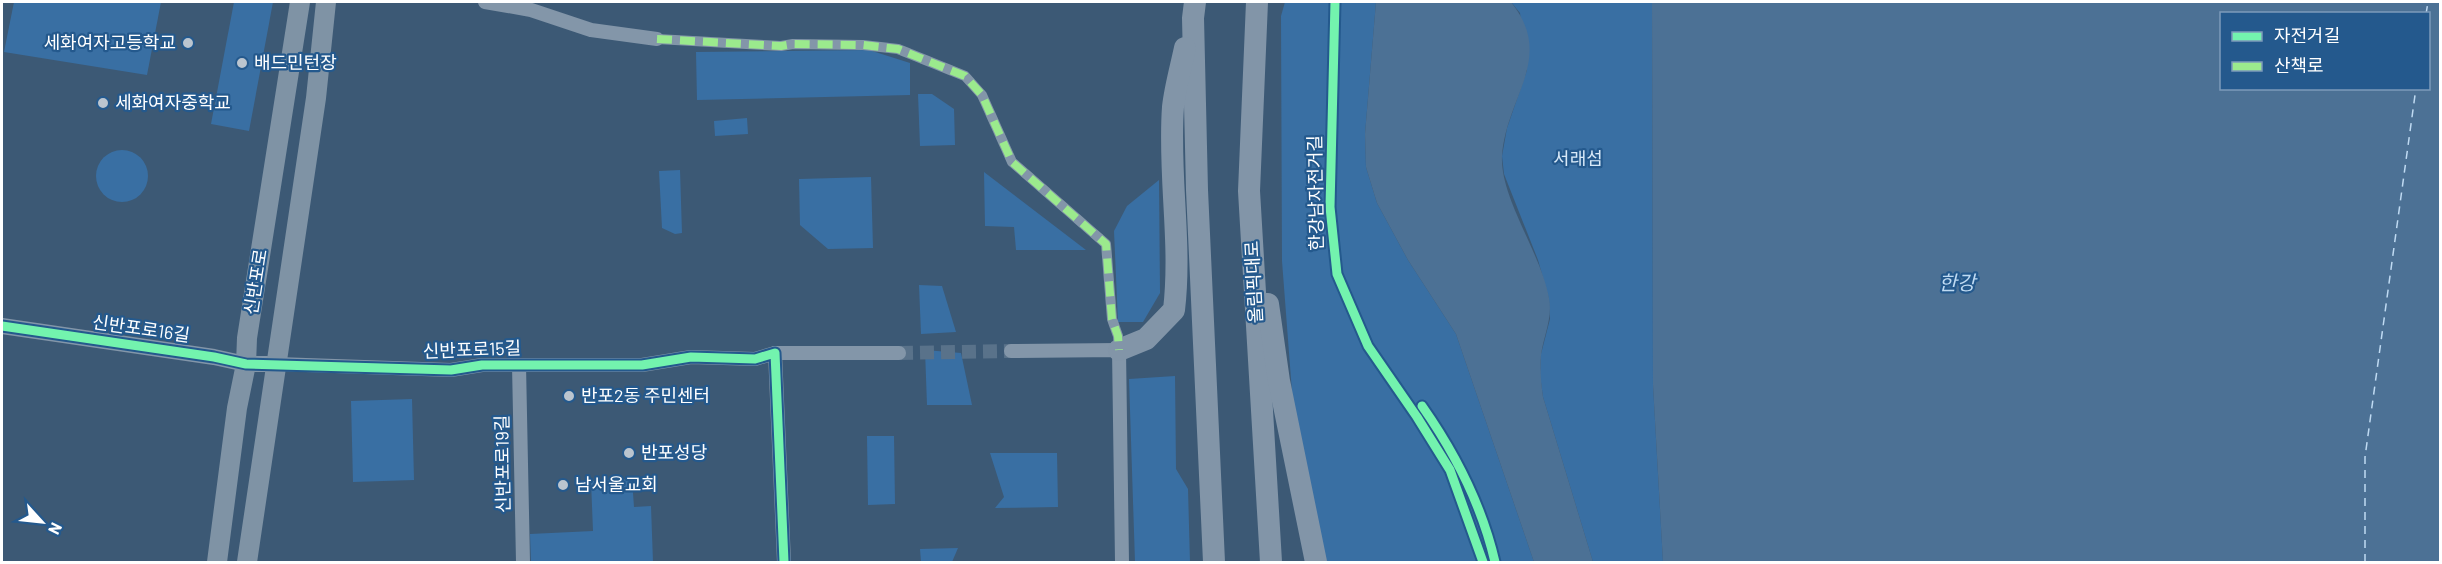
<svg xmlns="http://www.w3.org/2000/svg" width="2442" height="564" font-family="Barlow,'Noto Sans KR',sans-serif">
<style>
.green{fill:#396fa3}
.water{fill:#4c7195;fill-rule:evenodd}
.lines{fill:none;stroke-linecap:round;stroke-linejoin:round}
.ferry{stroke:#bfdaf2;stroke-width:1.5;stroke-dasharray:8 6;stroke-linecap:butt}
.minor-tunnel{stroke:#59728a;stroke-width:14;stroke-dasharray:14 7;stroke-linecap:butt}
.pedestrian{stroke:#8396a9;stroke-width:10}
.minor{stroke:#8396a9;stroke-width:14}
.tertiary{stroke:#8396a9;stroke-width:16}
.secondary{stroke:#7f93a5;stroke-width:20}
.trunk{stroke:#8295a8;stroke-width:22}
.quiet{stroke:#9bea8d;stroke-width:8;stroke-dasharray:15 8;stroke-linecap:butt}
.cycleway-casing{stroke:#24598d;stroke-width:13}
.cycleway{stroke:#73f3ae;stroke-width:9}
.poi-dot{fill:#bbc5cf;stroke:#24598d;stroke-width:2}
.labels{text-anchor:middle;stroke-width:4.5;stroke-linejoin:round;paint-order:stroke}
.poi-label{font-size:18px;fill:#fff;stroke:#24598d;text-anchor:start}
.park-label{font-size:18px;fill:#d8e9f8;stroke:#24598d}
.street-label{font-size:18px;fill:#fff;stroke:#24598d}
.water-label{font-size:20px;font-style:italic;fill:#bfdaf2;stroke:#24598d}
</style>
<rect width="100%" height="100%" fill="#3c5975"/>
<!-- green -->
<g class="green">
<path d="M 14,2 L 161,2 L 147,75 L 4,52 Z"/>
<path d="M 234,2 L 273,2 L 249,131 L 211,124 Z"/>
<path d="M 1285,2 L 1376,2 L 1365,134 L 1366,167 L 1377,203 L 1408,260 L 1456,334 L 1534,562 L 1305,562 L 1282,261 L 1281,16 Z"/>
<path d="M 1511,2 L 1652,2 L 1653,385 L 1663,562 L 1593,562 L 1543,397 L 1540,375 L 1541,354 L 1550,319 L 1549,299 L 1538,260 L 1504,174 L 1502,156 L 1507,128 L 1527,70 L 1520,13 Z"/>
<path d="M 869,50 L 910,63 L 910,95 L 697,100 L 696,52 Z"/>
<path d="M 918,94 L 932,94 L 954,109 L 955,145 L 920,146 Z"/>
<path d="M 747,118 L 748,134 L 715,136 L 714,121 Z"/>
<circle cx="122" cy="176" r="26"/>
<path d="M 680,170 L 682,233 L 675,234 L 662,228 L 659,171 Z"/>
<path d="M 984,172 L 1086,250 L 1016,250 L 1014,227 L 985,226 Z"/>
<path d="M 871,177 L 873,248 L 828,249 L 800,225 L 799,179 Z"/>
<path d="M 1159,180 L 1160,293 L 1143,322 L 1118,322 L 1114,231 L 1127,206 Z"/>
<path d="M 919,285 L 942,286 L 956,332 L 921,334 Z"/>
<path d="M 925,350 L 961,353 L 972,405 L 927,405 Z"/>
<path d="M 1175,376 L 1176,469 L 1188,489 L 1190,562 L 1135,562 L 1129,379 Z"/>
<path d="M 412,399 L 414,480 L 353,482 L 351,401 Z"/>
<path d="M 867,436 L 894,436 L 895,504 L 868,505 Z"/>
<path d="M 990,453 L 1057,453 L 1058,507 L 995,508 L 1004,497 Z"/>
<path d="M 632,479 L 634,507 L 651,506 L 653,562 L 531,562 L 530,534 L 593,531 L 591,481 Z"/>
<path d="M 958,548 L 952,562 L 921,562 L 920,549 Z"/>
</g>
<!-- water -->
<g class="water">
<path d="M 1376,2 L 1511,2 C 1556,58 1506,96 1502,156 C 1500,198 1541,253 1549,298 C 1553,319 1543,337 1541,356 C 1540,370 1541,383 1543,397 L 1593,562 L 1534,562 L 1456,334 L 1408,260 L 1377,203 L 1366,167 L 1365,134 Z"/>
<path d="M 1652,2 L 2440,2 L 2440,562 L 1663,562 L 1653,385 ZM 2222,14 L 2428,14 L 2428,88 L 2222,88 Z"/>
</g>
<g class="lines">
<!-- ferry -->
<g class="ferry">
<path d="M 2426,14 L 2428,2"/>
<path d="M 2365,562 L 2365,457 L 2416,88"/>
</g>
<!-- minor-tunnel -->
<path class="minor-tunnel" d="M 899,353 L 1011,351"/>
<!-- pedestrian -->
<path class="pedestrian" d="M 657,39 L 781,46 L 793,44 L 863,45 L 898,49 L 965,76 L 982,95 L 1012,162 L 1106,244 L 1112,319 L 1118,336 L 1119,350"/>
<!-- minor -->
<g class="minor">
<path d="M 485,2 L 531,10 L 591,30 L 657,39"/>
<path d="M 1011,351 L 1119,350 L 1122,562"/>
<path d="M 775,353 L 899,353"/>
<path d="M 277,364 L 451,370 L 482,365 L 642,365 L 691,357 L 755,359 L 775,353 L 784,562"/>
<path d="M 519,365 L 523,562"/>
</g>
<!-- tertiary -->
<path class="tertiary" d="M 2,326 L 214,357 L 246,364 L 277,364"/>
<!-- secondary -->
<g class="secondary">
<path d="M 217,562 L 237,408 L 246,364 L 247,338 L 300,2"/>
<path d="M 247,562 L 316,98 L 326,2"/>
</g>
<!-- trunk -->
<g class="trunk">
<path d="M 1195,2 L 1193,18 L 1197,190 L 1214,562"/>
<path d="M 1257,2 L 1249,191 L 1271,562"/>
<path d="M 1268,304 L 1279,381 L 1316,562"/>
<path d="M 1119,350 L 1146,339 L 1174,310 C 1182,242 1168,175 1173,107 C 1175,88 1181,67 1185,48"/>
</g>
<!-- quiet -->
<path class="quiet" d="M 657,39 L 781,46 L 793,44 L 863,45 L 898,49 L 965,76 L 982,95 L 1012,162 L 1106,244 L 1112,319 L 1118,336 L 1119,350"/>
<!-- cycleway casing -->
<g class="cycleway-casing">
<g id="cycleway">
<path d="M 1335,2 L 1330,207 L 1337,274 L 1368,346 L 1417,417 L 1450,470 L 1483,562"/>
<path d="M 2,326 L 214,357 L 246,364 L 451,370 L 482,365 L 642,365 L 691,357 L 755,359 L 775,353 L 784,562"/>
<path d="M 1422,406 C 1455,453 1482,506 1495,562"/>
</g>
</g>
<!-- cycleway -->
<use href="#cycleway" class="cycleway"/>
</g>
<!-- markers -->
<g class="poi-dot">
<circle cx="188" cy="43" r="6"/>
<circle cx="242" cy="63" r="6"/>
<circle cx="103" cy="103" r="6"/>
<circle cx="569" cy="396" r="6"/>
<circle cx="629" cy="453" r="6"/>
<circle cx="563" cy="485" r="6"/>
</g>
<g class="labels">
<!-- poi labels -->
<g class="poi-label">
<text x="176" y="49" text-anchor="end">세화여자고등학교</text>
<text x="254" y="69">배드민턴장</text>
<text x="115" y="109">세화여자중학교</text>
<text x="581" y="402">반포2동 주민센터</text>
<text x="641" y="459">반포성당</text>
<text x="575" y="491">남서울교회</text>
</g>
<!-- park labels -->
<g class="park-label">
<text x="1578" y="165">서래섬</text>
</g>
<!-- street labels -->
<g class="street-label">
<text transform="translate(1316 193) rotate(-91)" y="6">한강남자전거길</text>
<text transform="translate(256 282) rotate(-81)" y="6">신반포로</text>
<text transform="translate(1254 282) rotate(-93)" y="6">올림픽대로</text>
<text transform="translate(141 329) rotate(8)" y="6">신반포로16길</text>
<text transform="translate(472 350) rotate(-2)" y="6">신반포로15길</text>
<text transform="translate(503 464) rotate(-91)" y="6">신반포로19길</text>
</g>
<!-- water labels -->
<g class="water-label">
<text x="1957" y="290">한강</text>
</g>
</g>
<!-- border -->
<rect width="2442" height="564" fill="none" stroke="#ffffff" stroke-width="6"/>
<!-- legend -->
<rect x="2220" y="12" width="210" height="78" fill="#24598d" stroke="#7c9bbb" stroke-width="1.5"/>
<rect x="2232" y="32" width="30" height="9" fill="#73f3ae" stroke="#7c9bbb" stroke-width="1.5"/>
<text x="2274" y="42" font-size="18" fill="#ffffff">자전거길</text>
<rect x="2232" y="62" width="30" height="9" fill="#9bea8d" stroke="#7c9bbb" stroke-width="1.5"/>
<text x="2274" y="72" font-size="18" fill="#ffffff">산책로</text>
<!-- north arrow -->
<g transform="translate(42 522) rotate(117)" stroke="#24598d" stroke-width="4.5" paint-order="stroke">
<path d="M0-4.5L10 22L0 15L-10 22Z" fill="#ffffff"/>
<text y="-9" font-size="16" font-weight="bold" text-anchor="middle" fill="#ffffff">N</text>
</g>
</svg>
